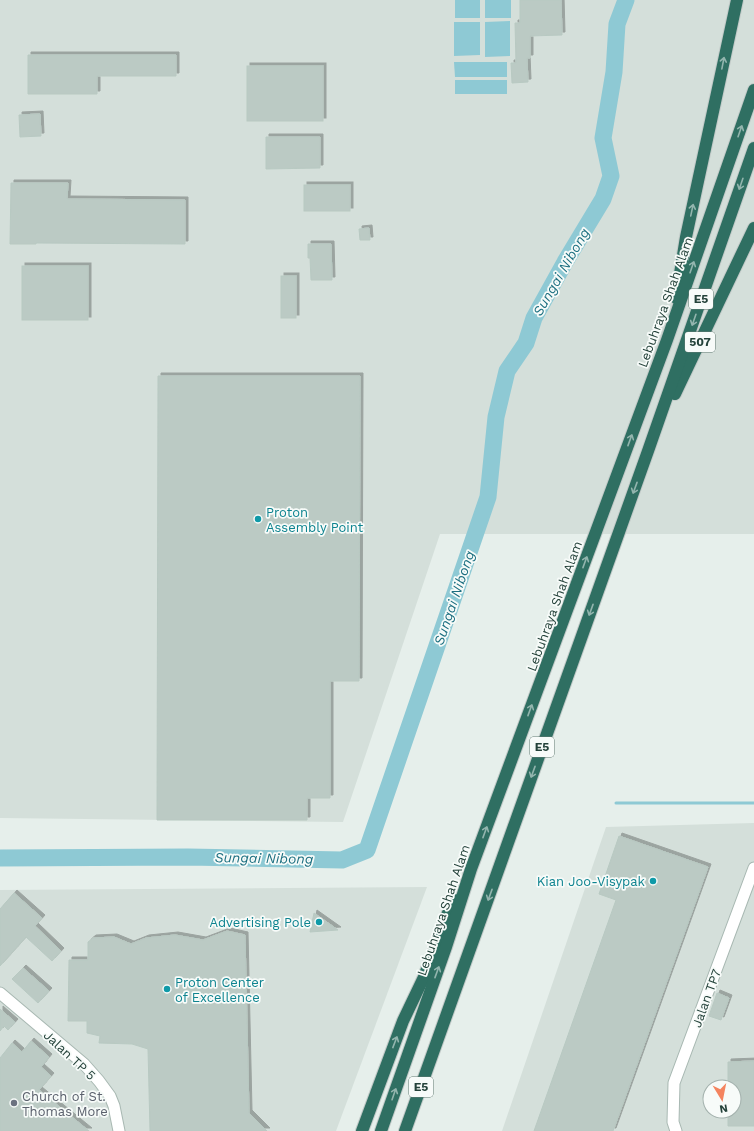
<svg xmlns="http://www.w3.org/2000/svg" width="754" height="1131" font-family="'Work Sans',sans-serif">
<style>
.built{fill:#d4dfda;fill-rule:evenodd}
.water{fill:#8ec9d4}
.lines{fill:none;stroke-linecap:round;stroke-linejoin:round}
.stream{stroke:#8ec9d4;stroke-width:3}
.river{stroke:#8ec9d4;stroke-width:17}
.building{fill:#bbcac4;stroke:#b8c9c2;filter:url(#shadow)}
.street-casing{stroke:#a8b8b2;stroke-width:13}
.highway-casing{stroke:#c2cac8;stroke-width:14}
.street{stroke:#fff;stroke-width:11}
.highway{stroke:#2f6f62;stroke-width:12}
.oneway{stroke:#93b5ae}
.culture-dot{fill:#0f9aa8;stroke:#f7fbf9;stroke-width:1.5}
.worship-dot{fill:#6b7280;stroke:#f7fbf9;stroke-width:1.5}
.labels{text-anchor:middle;stroke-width:3.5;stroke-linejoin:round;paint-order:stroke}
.shield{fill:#f7fbf9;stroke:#637a73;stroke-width:1}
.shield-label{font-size:12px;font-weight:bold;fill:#24423a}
.street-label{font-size:13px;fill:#24423a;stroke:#f7fbf9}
.culture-label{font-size:13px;fill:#0d838f;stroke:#f7fbf9;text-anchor:start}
.worship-label{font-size:13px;fill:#5b616d;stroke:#f7fbf9;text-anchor:start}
.water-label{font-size:14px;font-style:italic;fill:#1c6f80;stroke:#f7fbf9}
</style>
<defs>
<filter id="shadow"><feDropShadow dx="3" dy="-3" stdDeviation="0" flood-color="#0004"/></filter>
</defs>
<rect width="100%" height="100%" fill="#e6efeb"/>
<!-- built -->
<g class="built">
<path d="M 0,0 L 754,0 L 754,534 L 440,534 L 343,822 L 0,818 Z"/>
<path d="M 754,823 L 754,1131 L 502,1131 L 606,827 ZM 710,1087 L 734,1087 L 734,1111 L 710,1111 Z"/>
<path d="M 427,887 L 336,1131 L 0,1131 L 0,890 Z"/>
</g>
<!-- water -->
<g class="water">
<rect x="455" y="0" width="25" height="18"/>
<rect x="485" y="0" width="26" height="18"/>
<path d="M 510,21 L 510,56 L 485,57 L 485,22 Z"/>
<path d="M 454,22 L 480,22 L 480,55 L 454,56 Z"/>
<path d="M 454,62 L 507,62 L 507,77 L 455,77 Z"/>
<rect x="455" y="80" width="52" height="14"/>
</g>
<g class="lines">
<!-- stream -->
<path class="stream" d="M 616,803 L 754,803"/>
<!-- river -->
<path class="river" d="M 0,858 L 188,857 L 342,860 L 367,850 L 488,497 L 496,417 L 507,371 L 526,343 L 534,318 L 565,262 L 603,199 L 611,176 L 603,138 L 614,72 L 617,24 L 626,0"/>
</g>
<!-- building -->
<g class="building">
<path d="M 520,0 L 561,0 L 562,35 L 530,36 L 530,58 L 527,58 L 528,82 L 512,83 L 511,63 L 516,63 L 515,23 L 520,23 Z"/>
<path d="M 28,55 L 176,55 L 176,76 L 97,76 L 97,94 L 28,94 Z"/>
<rect x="247" y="66" width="76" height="55"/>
<path d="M 40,114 L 41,136 L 20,137 L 19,115 Z"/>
<path d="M 266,137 L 320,137 L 320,168 L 266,169 Z"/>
<path d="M 11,183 L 68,183 L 67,199 L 185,200 L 185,244 L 36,243 L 36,244 L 10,244 Z"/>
<rect x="304" y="185" width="46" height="26"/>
<path d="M 369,228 L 370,240 L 360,240 L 359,229 Z"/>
<path d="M 308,244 L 331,244 L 332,280 L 311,280 L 310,258 L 308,258 Z"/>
<rect x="22" y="266" width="66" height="54"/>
<rect x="281" y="276" width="15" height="42"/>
<path d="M 158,376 L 360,376 L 359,681 L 330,681 L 330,798 L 307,798 L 307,820 L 157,820 Z"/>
<path d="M 619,836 L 708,867 L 613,1131 L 534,1131 L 616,900 L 599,894 Z"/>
<path d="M 14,893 L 42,918 L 35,926 L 61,951 L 52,961 L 26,937 L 0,966 L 0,909 Z"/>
<path d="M 314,913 L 338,930 L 310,932 Z"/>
<path d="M 227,931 L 245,935 L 249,1113 L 267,1131 L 150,1131 L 148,1049 L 132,1044 L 99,1043 L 100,1036 L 87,1033 L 87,1021 L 68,1021 L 69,960 L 88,960 L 88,942 L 93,938 L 114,937 L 131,944 L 146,938 L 175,935 L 203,940 Z"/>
<path d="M 23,968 L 49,991 L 38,1003 L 12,979 Z"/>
<path d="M 717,993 L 729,998 L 721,1020 L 709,1016 Z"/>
<path d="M 0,1009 L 15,1022 L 8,1030 L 4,1026 L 0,1031 Z"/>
<path d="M 31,1041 L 49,1057 L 41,1067 L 51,1076 L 39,1090 L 89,1131 L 0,1131 L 0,1058 L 12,1043 L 22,1052 Z"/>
<path d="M 754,1061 L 754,1126 L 728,1126 L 728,1111 L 734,1111 L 734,1087 L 728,1087 L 728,1062 Z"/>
</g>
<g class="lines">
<!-- street casing -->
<g class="street-casing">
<g id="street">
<path d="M 0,993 L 84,1064 L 99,1081 L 110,1096 L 114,1106 L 119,1131"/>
<path d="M 676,1131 L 673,1122 L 674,1083 L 754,868"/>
</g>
</g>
<!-- highway casing -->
<g class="highway-casing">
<g id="highway">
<path d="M 676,298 L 686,237 L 737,0"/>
<path d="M 675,394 L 754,228"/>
<path d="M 362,1131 L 403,1021 L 424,977 L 447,915 L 455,900"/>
<path d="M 381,1131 L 446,947 L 471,869 L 667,340 L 754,90"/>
<path d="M 405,1131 L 648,451 L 754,148"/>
</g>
</g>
<!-- street -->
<use href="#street" class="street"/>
<!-- highway -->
<use href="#highway" class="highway"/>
</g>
<!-- one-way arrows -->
<defs><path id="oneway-shaft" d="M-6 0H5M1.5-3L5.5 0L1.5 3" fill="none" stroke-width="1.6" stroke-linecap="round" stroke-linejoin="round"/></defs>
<g class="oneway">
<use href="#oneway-shaft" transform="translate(723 63) rotate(-79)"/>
<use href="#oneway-shaft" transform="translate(740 131) rotate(-71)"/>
<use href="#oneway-shaft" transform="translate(741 184) rotate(109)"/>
<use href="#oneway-shaft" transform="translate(692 210) rotate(-78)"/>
<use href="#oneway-shaft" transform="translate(692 267) rotate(-71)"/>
<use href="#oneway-shaft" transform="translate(694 320) rotate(109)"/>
<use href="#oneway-shaft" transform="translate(630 440) rotate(-70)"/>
<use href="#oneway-shaft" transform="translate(635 488) rotate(110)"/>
<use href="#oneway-shaft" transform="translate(585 562) rotate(-70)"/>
<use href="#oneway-shaft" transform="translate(591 610) rotate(110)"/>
<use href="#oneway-shaft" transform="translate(530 710) rotate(-70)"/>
<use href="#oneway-shaft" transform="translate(533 772) rotate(110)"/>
<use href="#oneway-shaft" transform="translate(485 832) rotate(-70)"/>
<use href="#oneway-shaft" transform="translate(490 895) rotate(110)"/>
<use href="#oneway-shaft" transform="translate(437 972) rotate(-70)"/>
<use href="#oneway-shaft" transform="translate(395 1042) rotate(-69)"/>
<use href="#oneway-shaft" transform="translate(394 1094) rotate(-71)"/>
</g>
<!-- markers -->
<g class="culture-dot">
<circle cx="258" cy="519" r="4"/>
<circle cx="653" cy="881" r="4"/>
<circle cx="319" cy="922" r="4"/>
<circle cx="167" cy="989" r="4"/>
</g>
<circle class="worship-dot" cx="14" cy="1103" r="4"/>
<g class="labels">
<!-- shield labels -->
<g class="shield">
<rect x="689" y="289" width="24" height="20" rx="3"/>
<rect x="685" y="332" width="30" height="20" rx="3"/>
<rect x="530" y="737" width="24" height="20" rx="3"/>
<rect x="409" y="1077" width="24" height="20" rx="3"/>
</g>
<g class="shield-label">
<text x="701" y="303">E5</text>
<text x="700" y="346">507</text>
<text x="542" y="751">E5</text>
<text x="421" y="1091">E5</text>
</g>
<!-- street labels -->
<g class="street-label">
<text transform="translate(665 302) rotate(-70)" y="5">Lebuhraya Shah Alam</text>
<text transform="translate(554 606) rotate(-70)" y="5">Lebuhraya Shah Alam</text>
<text transform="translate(443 910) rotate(-71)" y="5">Lebuhraya Shah Alam</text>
<text transform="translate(706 998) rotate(-70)" y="5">Jalan TP7</text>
<text transform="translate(70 1055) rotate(43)" y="5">Jalan TP 5</text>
</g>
<!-- culture labels -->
<g class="culture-label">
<text x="266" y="517">Proton<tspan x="266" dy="15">Assembly Point</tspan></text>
<text x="645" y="886" text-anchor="end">Kian Joo-Visypak</text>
<text x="311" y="927" text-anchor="end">Advertising Pole</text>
<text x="175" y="987">Proton Center<tspan x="175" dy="15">of Excellence</tspan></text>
</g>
<!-- worship labels -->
<g class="worship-label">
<text x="22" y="1101">Church of St.<tspan x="22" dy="15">Thomas More</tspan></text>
</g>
<!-- water labels -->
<g class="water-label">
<text transform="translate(561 272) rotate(-60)" y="5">Sungai Nibong</text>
<text transform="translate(454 598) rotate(-71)" y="5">Sungai Nibong</text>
<text transform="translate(264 858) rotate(1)" y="5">Sungai Nibong</text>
</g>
</g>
<!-- north arrow -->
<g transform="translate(722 1099) rotate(170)"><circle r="19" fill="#f7fbf9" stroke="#a3b1ad"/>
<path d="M0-3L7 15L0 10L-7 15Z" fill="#f4845f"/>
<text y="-6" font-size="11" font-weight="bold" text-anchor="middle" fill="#24423a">N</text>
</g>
</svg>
